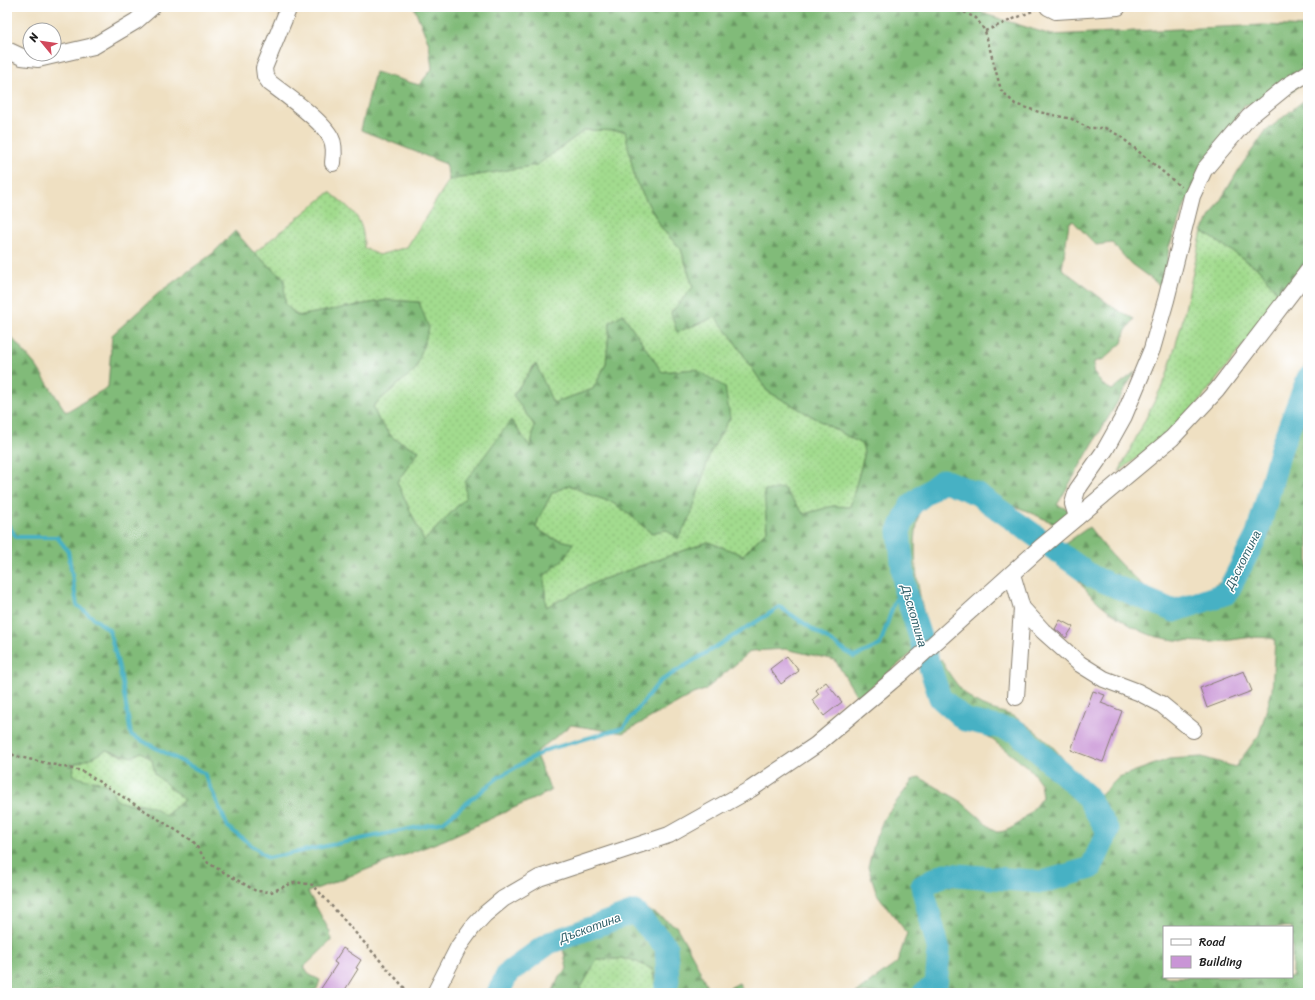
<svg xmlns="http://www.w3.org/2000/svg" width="1315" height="1000" font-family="Sriracha,sans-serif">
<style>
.grass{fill:url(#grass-dots);stroke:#5f7c55}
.forest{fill:url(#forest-firs);stroke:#4e6c4a;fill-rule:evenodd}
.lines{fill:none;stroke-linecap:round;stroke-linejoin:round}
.stream{stroke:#46b1c4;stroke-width:4}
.river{stroke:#46b1c4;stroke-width:23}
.building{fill:#c995d6}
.minor-casing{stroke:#867e6f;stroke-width:18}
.path{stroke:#867e6f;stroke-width:2.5;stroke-dasharray:3 3;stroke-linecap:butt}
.minor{stroke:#fff;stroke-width:16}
.labels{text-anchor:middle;stroke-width:3;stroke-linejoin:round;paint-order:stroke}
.water-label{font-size:12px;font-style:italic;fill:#2f5f68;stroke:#fff}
</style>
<defs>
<pattern id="grass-dots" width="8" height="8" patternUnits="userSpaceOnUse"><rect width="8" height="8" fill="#a2db8e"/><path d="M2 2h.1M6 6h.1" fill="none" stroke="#8bbb7a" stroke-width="1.8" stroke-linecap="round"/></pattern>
<pattern id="forest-firs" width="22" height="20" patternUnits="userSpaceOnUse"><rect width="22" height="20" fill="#81bb79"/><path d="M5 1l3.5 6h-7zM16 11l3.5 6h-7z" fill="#699762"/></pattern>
</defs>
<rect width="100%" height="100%" fill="#fff"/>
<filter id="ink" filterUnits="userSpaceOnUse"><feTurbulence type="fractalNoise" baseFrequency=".025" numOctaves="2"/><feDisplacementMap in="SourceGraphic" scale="8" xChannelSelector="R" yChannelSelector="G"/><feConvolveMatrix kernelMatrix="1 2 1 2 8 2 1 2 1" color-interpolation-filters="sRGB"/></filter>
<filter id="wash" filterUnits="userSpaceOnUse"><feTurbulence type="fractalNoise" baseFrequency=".012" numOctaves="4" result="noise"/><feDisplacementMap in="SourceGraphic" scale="16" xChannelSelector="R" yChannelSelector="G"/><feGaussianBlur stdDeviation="0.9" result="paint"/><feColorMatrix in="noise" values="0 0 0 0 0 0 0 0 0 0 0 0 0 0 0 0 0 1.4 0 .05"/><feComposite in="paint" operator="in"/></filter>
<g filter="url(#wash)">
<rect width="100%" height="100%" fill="#efe0c2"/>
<!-- grass -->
<g class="grass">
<path d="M 585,130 L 626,131 L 635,180 L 662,229 L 681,249 L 693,287 L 671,313 L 677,332 L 715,317 L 731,336 L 767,391 L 863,445 L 864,456 L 850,507 L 833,506 L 804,514 L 783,488 L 765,491 L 767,530 L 743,555 L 708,542 L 598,581 L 546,607 L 544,576 L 565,558 L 572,543 L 552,538 L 536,528 L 538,520 L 552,493 L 569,485 L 590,495 L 611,502 L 624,510 L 651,533 L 691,515 L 710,453 L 730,418 L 695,369 L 662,372 L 623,314 L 610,322 L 606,364 L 593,389 L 553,403 L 535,364 L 513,395 L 534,425 L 531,448 L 511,420 L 466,497 L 424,541 L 397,482 L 419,451 L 393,438 L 378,419 L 373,406 L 416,369 L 420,302 L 387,300 L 298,316 L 285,304 L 284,278 L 254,253 L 330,192 C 352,211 364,216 364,248 L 379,255 L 407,247 L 449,180 L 537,165 Z"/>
<path d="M 1202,231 L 1260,270 L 1281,297 L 1187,417 L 1119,472 L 1166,378 L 1182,323 Z"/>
<path d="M 106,750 L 124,756 L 141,752 L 152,760 L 155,774 L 184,800 L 165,816 L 142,804 L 123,803 L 116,800 C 103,771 90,789 73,774 L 74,764 L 96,756 Z"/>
<path d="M 597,959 L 630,959 L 652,969 L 657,993 L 578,993 Z"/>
</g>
<!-- forest -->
<g class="forest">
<path d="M 414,7 L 972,7 L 988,15 L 1051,35 L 1263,25 L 1308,27 L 1308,79 L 1281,99 L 1244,105 L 1186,202 L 1169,247 L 1163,298 L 1161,286 L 1131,264 L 1112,243 L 1096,245 L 1073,221 L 1069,223 L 1062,269 L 1117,310 L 1134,319 L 1125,332 L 1122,343 L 1104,359 L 1094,362 L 1093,372 L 1103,385 L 1112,390 L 1135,372 L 1057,505 L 1073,511 L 1058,524 C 1045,521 1034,513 1022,509 C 1010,504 995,503 984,497 C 973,491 965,481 953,479 C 944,477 935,483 930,490 C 904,527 917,597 931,637 L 858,698 L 835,660 L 785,649 L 751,651 L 705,690 L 693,694 L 623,733 L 571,725 L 535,753 L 551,791 L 444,840 L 308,892 L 330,932 L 331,941 L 304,967 L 310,975 L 320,980 L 317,989 L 306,993 L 7,993 L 7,332 L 37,367 L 66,412 L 108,387 L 112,335 L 161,291 L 212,254 L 235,231 L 254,253 L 284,278 L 285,304 L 297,316 L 387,300 L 419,302 L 429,328 L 416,369 L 373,406 L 378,419 L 393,438 L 419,451 L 397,482 L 424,541 L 466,497 L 465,482 L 511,420 L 531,448 L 534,425 L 513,395 L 536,364 L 553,403 L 593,389 L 606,364 L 610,322 L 623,314 L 662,372 L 695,369 L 725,387 L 730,418 L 710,453 L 691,515 L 678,539 L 667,530 L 651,533 L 624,510 L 611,502 L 590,495 L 569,485 L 552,493 L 538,520 L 536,528 L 552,538 L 573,543 L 565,558 L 544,576 L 546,607 L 598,581 L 708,542 L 743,555 L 767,530 L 764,491 L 783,488 L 804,514 L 833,506 L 850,507 L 864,456 L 863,445 L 767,391 L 731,336 L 715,317 L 677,332 L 671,313 L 693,287 L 681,249 L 662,229 L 635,180 L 625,131 L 585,130 L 537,165 L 449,180 L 446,164 L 361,130 L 375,72 L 419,85 L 432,69 L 429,44 ZM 106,750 L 132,757 L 141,752 L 152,760 L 155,774 L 184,800 L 165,816 C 145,797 137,809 116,800 C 114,797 113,791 110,788 C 101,778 83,783 73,774 L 74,764 L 96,756 Z"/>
<path d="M 1308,97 L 1308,268 L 1281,297 L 1260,270 L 1202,231 L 1241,166 L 1265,132 Z"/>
<path d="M 1308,355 L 1308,993 L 856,993 L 897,963 L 907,933 L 877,894 L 868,867 L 876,837 L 884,818 L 913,780 L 919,777 L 959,800 L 996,832 C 1014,833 1032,811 1042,797 L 1040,782 L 1030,769 L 972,724 L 947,709 L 926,686 L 923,676 L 941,659 C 948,674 963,695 977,703 C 990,711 1006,711 1018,719 C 1045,736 1072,762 1082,794 C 1084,799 1083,806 1084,812 L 1119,777 L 1169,759 L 1202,757 L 1235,767 L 1259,735 L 1272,691 L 1275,639 C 1250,634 1236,641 1212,642 C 1194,642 1175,641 1158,637 C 1134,632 1095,603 1081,584 C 1073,572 1067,559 1062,546 L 1089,527 C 1112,558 1137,583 1168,605 L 1189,599 L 1238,573 L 1275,489 L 1289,411 ZM 1164,927 L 1292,927 L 1292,977 L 1164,977 Z"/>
<path d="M 638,904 L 676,926 L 694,958 L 710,993 L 657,993 L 652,969 L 630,959 L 597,959 L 578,993 L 552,993 L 559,977 L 567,969 L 562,942 L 571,928 Z"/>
<path d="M 739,983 L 742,989 L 739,993 L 720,993 Z"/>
</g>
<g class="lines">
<!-- stream -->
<path class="stream" d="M 7,523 L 16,537 L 57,537 L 68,551 L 77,605 L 109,630 L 120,671 L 131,735 L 204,773 L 228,827 L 268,858 L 443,822 L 499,777 L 546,750 L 623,728 L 659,682 L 780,607 L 854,657 L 880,645 L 895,600 L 905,591"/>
<!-- river -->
<g class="river">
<path d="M 498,993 L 508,973 L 549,943 L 634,912 L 666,946 L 668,980 L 665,993"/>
<path d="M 924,993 L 936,986 L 939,951 L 922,886 L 945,874 L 1043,882 L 1091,868 L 1108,831 L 1086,795 L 1016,731 L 965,720 L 940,698 L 905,591 L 899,531 L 911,505 L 943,480 L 977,494 L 1093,577 L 1174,611 L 1227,593 L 1257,535 L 1281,448 L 1308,378"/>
</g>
</g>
<g id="blocks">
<!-- building -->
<g class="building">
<path d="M 1060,620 L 1073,627 L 1066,638 L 1055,629 Z"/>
<path d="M 787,656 L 799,671 L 781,684 L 770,669 Z"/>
<path d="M 1244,671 L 1252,691 L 1207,708 L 1200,688 Z"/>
<path d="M 826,682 L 842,702 L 824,716 L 812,700 L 819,694 L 816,690 Z"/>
<path d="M 1093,691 L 1105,695 L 1101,703 L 1122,711 L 1103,762 L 1071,750 Z"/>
<path d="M 343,948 L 361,960 L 356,968 L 358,969 L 343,993 L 318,993 L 337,964 L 334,962 Z"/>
</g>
</g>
</g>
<g filter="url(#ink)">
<use href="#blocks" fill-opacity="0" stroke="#867e6f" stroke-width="1"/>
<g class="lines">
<!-- minor casing -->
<g class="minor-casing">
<g id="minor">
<path d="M 289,7 L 264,68 L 265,76 L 270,83 C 286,95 323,121 331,138 C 335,145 334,155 333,163"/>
<path d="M 1048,7 L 1056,11 L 1118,7"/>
<path d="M 7,50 L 22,57 L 38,59 L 94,46 L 136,21 L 152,7"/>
<path d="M 1077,517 L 1073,504 L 1077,490 L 1105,450 L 1124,416 L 1152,349 L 1166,300 L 1192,196 L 1204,170 L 1249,117 L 1287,86 L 1308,73"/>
<path d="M 1012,574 L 1022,608 L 1043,631 L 1080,664 L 1104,679 L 1138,692 L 1161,704 L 1193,730"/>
<path d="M 1016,697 L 1022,608"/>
<path d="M 435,993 L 459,946 L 472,928 L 485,914 L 503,899 L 539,878 L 669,835 L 751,789 L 816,745 L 899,675 L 1040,548 L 1172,438 L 1217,390 L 1308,271"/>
</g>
</g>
<!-- path -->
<g class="path">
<path d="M 953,7 L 976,18 L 985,31 L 1001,90 L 1015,104 L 1039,112 L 1072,119 L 1088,128 L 1105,128 L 1120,136 L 1181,187"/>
<path d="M 985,31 L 1035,10"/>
<path d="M 7,751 L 15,756 L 82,771 L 193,841 L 208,863 L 256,891 L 271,892 L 295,882 L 313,885 L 409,993"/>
</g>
<!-- minor -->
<use href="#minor" class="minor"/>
</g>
</g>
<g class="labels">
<!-- water labels -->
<g class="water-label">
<text transform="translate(1243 560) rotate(-63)" y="4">Дъскотина</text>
<text transform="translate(914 616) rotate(74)" y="4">Дъскотина</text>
<text transform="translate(590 928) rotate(-20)" y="4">Дъскотина</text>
</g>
</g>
<!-- margin -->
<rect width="1315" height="1000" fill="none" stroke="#fff" stroke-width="24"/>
<!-- legend -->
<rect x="1163" y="926" width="130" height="52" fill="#ffffff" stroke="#a4a4a4"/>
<rect x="1171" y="939" width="20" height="6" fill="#ffffff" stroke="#a4a4a4"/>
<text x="1199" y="946" font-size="12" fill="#1c1c1c">Road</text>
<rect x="1171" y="956" width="20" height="12" fill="#c995d6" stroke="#a4a4a4"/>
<text x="1199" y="966" font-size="12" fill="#1c1c1c">Building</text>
<!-- north arrow -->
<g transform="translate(42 42) rotate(299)"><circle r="19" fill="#ffffff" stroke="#a4a4a4"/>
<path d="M0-3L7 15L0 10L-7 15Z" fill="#d1495b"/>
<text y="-6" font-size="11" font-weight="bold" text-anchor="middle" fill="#1c1c1c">N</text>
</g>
</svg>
